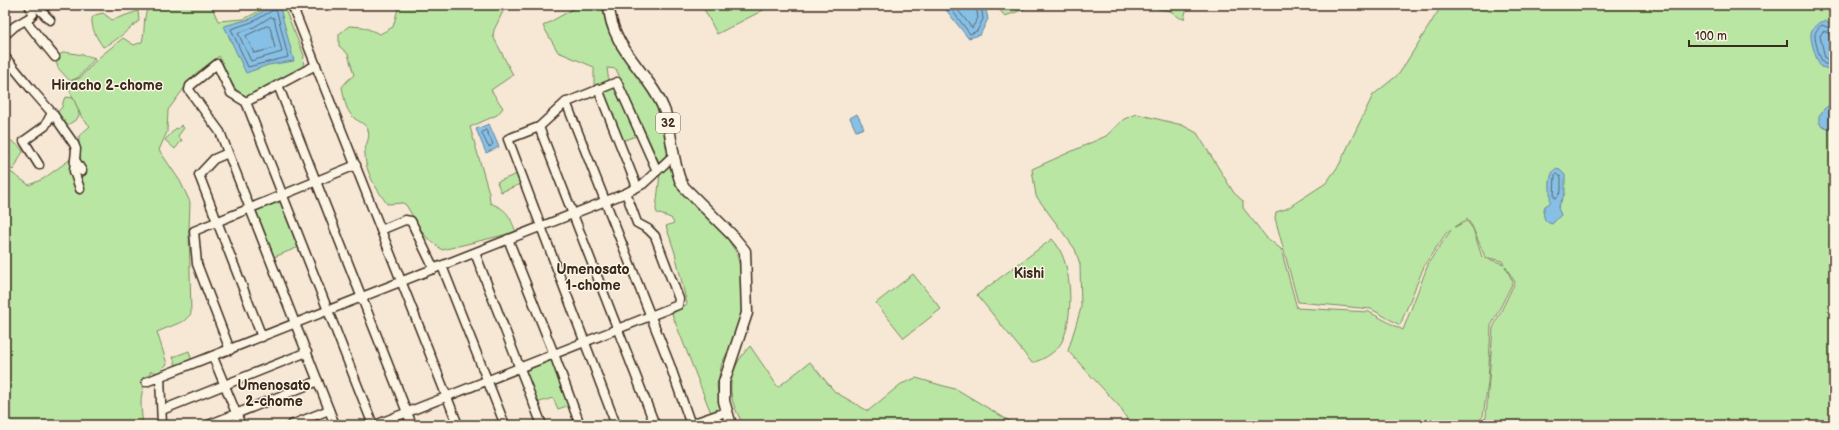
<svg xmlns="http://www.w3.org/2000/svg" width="1839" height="430" font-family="'Balsamiq Sans',sans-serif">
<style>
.green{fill:#bae6a4;stroke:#7a8861;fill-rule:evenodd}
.water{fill:#87c0e6;stroke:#698496}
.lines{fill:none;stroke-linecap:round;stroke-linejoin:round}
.shore{stroke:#59666e;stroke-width:1}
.minor-casing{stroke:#3b2a1e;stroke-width:11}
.major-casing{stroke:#3b2a1e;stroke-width:13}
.minor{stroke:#fcf5e5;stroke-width:8}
.major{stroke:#fcf5e5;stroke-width:10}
.labels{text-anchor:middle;stroke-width:3;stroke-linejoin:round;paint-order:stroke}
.shield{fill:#fcf5e5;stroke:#75675a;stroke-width:1}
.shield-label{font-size:12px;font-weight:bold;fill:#3b2a1e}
.neighbourhood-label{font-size:14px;font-weight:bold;fill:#3b2a1e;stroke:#fcf5e5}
</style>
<rect width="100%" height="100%" fill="#f7e8d5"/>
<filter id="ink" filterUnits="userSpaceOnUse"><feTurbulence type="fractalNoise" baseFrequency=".025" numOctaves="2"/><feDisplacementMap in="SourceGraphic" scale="8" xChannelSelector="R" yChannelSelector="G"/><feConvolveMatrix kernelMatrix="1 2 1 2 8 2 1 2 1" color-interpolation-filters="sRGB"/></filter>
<g filter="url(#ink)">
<!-- green -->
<g class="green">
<path d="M 149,5 L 211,5 L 218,21 L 244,19 L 271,5 L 283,5 L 304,55 L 303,67 L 246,97 C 231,90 226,70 219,56 L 194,75 L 168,110 L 167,132 L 159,150 L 180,181 L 190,202 L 189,230 L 191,314 L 184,321 L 157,332 L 167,364 L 158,373 L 151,371 C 139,393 140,401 143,425 L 5,425 L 5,168 L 29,185 L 43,179 L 79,153 L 79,136 L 90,126 L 82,118 L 68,87 L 72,81 L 80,78 L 97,59 L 123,38 L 134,45 L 142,42 C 146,27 142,19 149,5 Z"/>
<path d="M 399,5 L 506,5 L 494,30 L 493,36 L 513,75 L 491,90 L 503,108 L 497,115 L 470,127 L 489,193 L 490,203 C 508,210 509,215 516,232 L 442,250 L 425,236 L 406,205 L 403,203 L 387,204 C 377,189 365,173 365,154 C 364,145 371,139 368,130 C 365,122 357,122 352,116 C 345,108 344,97 342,87 L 347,81 L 354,75 L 348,54 L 339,46 L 339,34 L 349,26 L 363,27 L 380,34 L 393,27 Z"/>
<path d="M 580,5 L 598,5 L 607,16 L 658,104 L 670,152 L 659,162 L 616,69 L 607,68 L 609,82 L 594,87 L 594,67 L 558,52 L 543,26 Z"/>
<path d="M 702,5 L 773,5 L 717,34 Z"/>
<path d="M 995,5 L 1031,5 L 1022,10 L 1005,16 Z"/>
<path d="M 1152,5 L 1200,5 L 1200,7 L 1194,6 L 1186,11 L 1184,19 C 1177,18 1175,13 1170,11 C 1162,9 1159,11 1152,5 Z"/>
<path d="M 1442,5 L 1834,5 L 1834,425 L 1479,425 L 1486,417 L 1493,328 L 1515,282 L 1505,266 L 1513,282 L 1491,326 L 1488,383 L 1483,416 L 1476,425 L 1131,425 L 1119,406 L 1068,351 L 1081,308 L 1080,264 L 1075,249 L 1036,196 L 1032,169 L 1106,136 L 1124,119 L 1137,114 L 1182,125 L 1197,133 L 1234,193 L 1243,201 L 1243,208 L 1266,237 L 1281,249 L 1297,308 L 1369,312 L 1403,330 L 1429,262 L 1451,230 L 1447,232 L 1425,264 L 1400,325 L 1371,309 L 1298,302 L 1275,218 L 1276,212 L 1286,209 L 1326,183 L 1339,165 L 1373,95 L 1399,74 ZM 1467,219 L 1472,226 L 1485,257 L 1502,261 L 1504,264 L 1482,257 L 1473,229 L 1467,221 L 1455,227 Z"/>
<path d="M 138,11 L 139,21 C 127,30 116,42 103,47 C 97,38 91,29 92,18 L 95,15 L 103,13 L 112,20 Z"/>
<path d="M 64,52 C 71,53 91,56 95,58 L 79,77 L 70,81 L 58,68 L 55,58 Z"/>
<path d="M 615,87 L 636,136 L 622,141 L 603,92 Z"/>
<path d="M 67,97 L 73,98 L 78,109 L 79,115 L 77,119 L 66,126 L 56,114 L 62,107 L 64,99 Z"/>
<path d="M 181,125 L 184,128 L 178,136 L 182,140 L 175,149 L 165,140 L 176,128 L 178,129 Z"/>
<path d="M 5,132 C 7,142 20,143 23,152 C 18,158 18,164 13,170 L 5,166 L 7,153 L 5,151 Z"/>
<path d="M 671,164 L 714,224 L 727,238 L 736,252 L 742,273 L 745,298 L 735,338 L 722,363 L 717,385 L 720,407 L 719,413 L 711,413 L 672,314 L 687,304 L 675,253 L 666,226 L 674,223 L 671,218 L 657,213 L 656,209 L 660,174 Z"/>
<path d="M 517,174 L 521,184 L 501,192 L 497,182 Z"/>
<path d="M 282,201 L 299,247 L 274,257 L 256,211 Z"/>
<path d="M 1052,239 C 1072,259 1074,310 1064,337 C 1059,351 1045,359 1032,363 L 977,295 Z"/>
<path d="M 913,274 L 941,309 L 904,338 L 876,303 Z"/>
<path d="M 750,346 L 778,387 L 810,362 L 835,392 L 868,411 L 901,384 L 916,378 L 958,390 L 1016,425 L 744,425 C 725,396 726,372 750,346 Z"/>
<path d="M 189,351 L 192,361 L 176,366 L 173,357 Z"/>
<path d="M 553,359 L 570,405 L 558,409 L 553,398 L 537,403 L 524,370 Z"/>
</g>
<!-- water -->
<g class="water">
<path d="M 274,5 L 280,8 L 294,61 L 268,65 L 246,73 L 224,26 L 250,19 Z"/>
<path d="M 985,5 L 988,19 L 980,35 L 968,38 L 943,6 Z"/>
<path d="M 1825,21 L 1834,27 L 1834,67 L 1830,69 L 1821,67 C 1817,62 1810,41 1811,34 C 1811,29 1816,25 1820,22 Z"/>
<path d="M 1834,102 L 1834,129 L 1822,127 L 1819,122 L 1819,116 L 1824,109 Z"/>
<path d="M 857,114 L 864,128 L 856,131 L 850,118 Z"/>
<path d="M 489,124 L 499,147 L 486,153 L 476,129 Z"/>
<path d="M 1555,169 L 1560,170 L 1565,175 L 1565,193 L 1558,208 L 1561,215 L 1552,224 C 1543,222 1542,214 1545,206 L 1550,203 C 1551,192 1547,177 1555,169 Z"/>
</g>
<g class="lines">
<!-- shore -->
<g class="shore">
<path d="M 948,5 L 970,34 L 977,31 L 983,19 L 981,5"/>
<path d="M 954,5 L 972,28 L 978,18 L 976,5"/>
<path d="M 274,10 L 277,12 L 288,57 L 248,67 L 231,29 L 252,22 Z"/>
<path d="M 271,17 L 274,18 L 282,52 L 251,61 L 238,33 L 254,27 Z"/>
<path d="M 267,26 L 270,27 L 275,48 L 254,53 L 246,36 Z"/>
<path d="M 1834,30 L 1822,25 C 1818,28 1815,31 1815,36 C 1815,42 1820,60 1824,64 L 1834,64"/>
<path d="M 1834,35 L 1823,31 L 1820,36 L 1825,58 L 1828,60 L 1834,59"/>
<path d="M 486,130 L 493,144 L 490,147 L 488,146 L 482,133 Z"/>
<path d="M 1557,174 L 1561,177 L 1561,192 L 1556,198 L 1554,197 L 1555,175 Z"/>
</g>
<!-- minor casing -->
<g class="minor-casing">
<g id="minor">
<path d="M 292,5 L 458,425"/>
<path d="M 37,7 L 50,20"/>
<path d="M 33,8 L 48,5"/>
<path d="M 26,20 C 35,34 45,44 55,57"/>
<path d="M 5,35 L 15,26 L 29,18 L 33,14 L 29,5"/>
<path d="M 5,57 L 32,90 L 53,114 L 74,144 L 76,149 L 74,171 L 80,189"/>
<path d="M 278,85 L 412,425"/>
<path d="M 598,89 L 637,187"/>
<path d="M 246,102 L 316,65"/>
<path d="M 566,102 L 670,365 L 691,425"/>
<path d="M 539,127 L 655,425"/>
<path d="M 228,153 L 214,159 L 199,175 L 262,337"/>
<path d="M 75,160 L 82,171"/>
<path d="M 39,165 L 24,141 L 45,126 L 52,113"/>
<path d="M 381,230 L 405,220 L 411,221 L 434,269"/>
<path d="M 508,239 L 554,354 L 580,425"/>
<path d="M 475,253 L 542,425"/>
<path d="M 442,266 L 505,425"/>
<path d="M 230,350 L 197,264 L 194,231 L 356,165"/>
<path d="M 213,357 L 241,425"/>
<path d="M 160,377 L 162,425"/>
<path d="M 146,382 L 626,193 L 643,184 L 674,155"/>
<path d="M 162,410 L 307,352"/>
<path d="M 208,425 L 318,381"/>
<path d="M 291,425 L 329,410"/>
<path d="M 335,425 L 220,132 L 189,90 L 190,86 L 217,64 L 231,93 L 246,102 L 373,425"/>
<path d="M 375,425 L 678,305 L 679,299 L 655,236 L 648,229 L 637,223 L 626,193"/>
<path d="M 616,425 L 508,139 L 539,127 L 565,103 L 617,82 L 657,171"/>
<path d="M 688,425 L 726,412"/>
</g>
</g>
<!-- major casing -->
<g class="major-casing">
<path id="major" d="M 609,5 C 610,48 651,74 665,112 C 672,134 672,158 680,180 L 684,187 L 732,235 L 745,251 L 747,313 L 724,382 L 724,401 L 731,425"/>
</g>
<!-- minor -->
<use href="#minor" class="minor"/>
<!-- major -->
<use href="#major" class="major"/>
</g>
</g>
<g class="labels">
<!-- shield labels -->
<rect class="shield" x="656" y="113" width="24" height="20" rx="3"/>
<g class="shield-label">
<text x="668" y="127">32</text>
</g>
<!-- neighbourhood labels -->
<g class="neighbourhood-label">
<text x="107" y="90">Hiracho 2-chome</text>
<text x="593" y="274">Umenosato<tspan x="593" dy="16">1-chome</tspan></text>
<text x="1029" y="278">Kishi</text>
<text x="274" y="390">Umenosato<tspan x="274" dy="16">2-chome</tspan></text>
</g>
</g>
<!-- margin -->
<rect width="1839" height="430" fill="none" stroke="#fcf5e5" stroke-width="20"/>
<rect x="10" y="10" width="1819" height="410" fill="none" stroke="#3b2a1e" stroke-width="1.5" filter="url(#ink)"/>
<!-- scale -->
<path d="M1689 40v6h98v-6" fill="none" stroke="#3b2a1e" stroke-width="2"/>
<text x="1695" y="40" font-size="12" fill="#3b2a1e" stroke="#fcf5e5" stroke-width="3" paint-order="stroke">100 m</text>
</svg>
